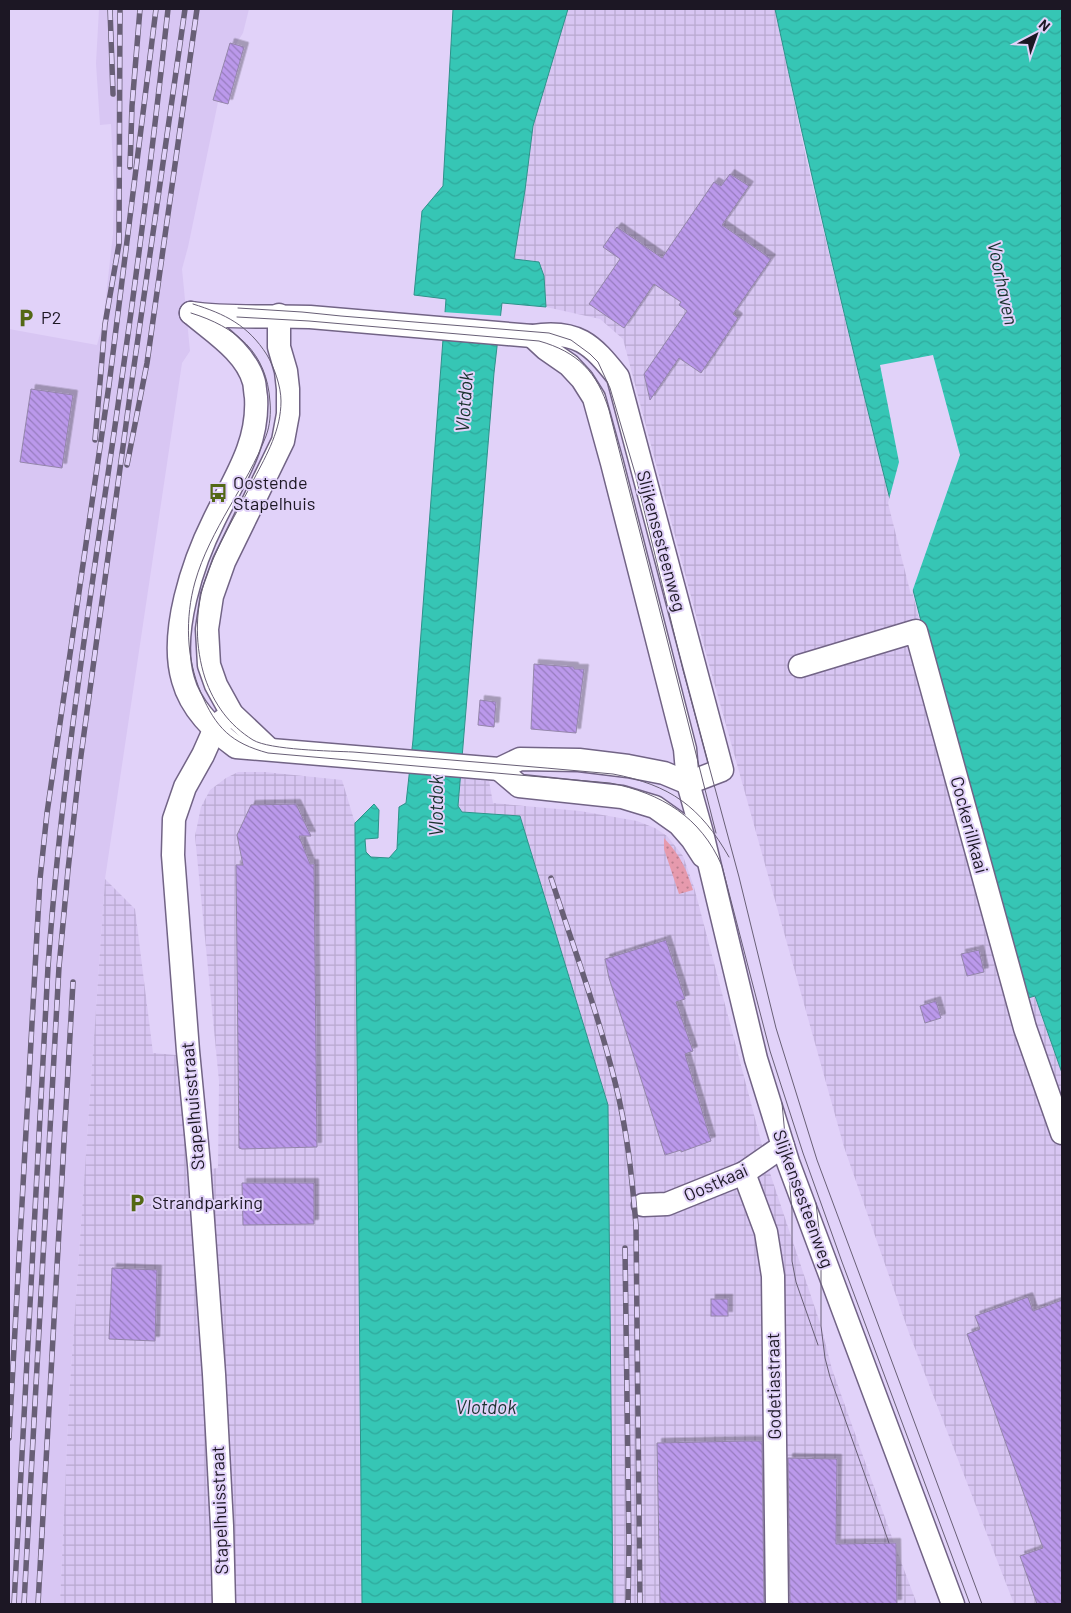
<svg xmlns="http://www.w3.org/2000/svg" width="1071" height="1613" font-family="Barlow,sans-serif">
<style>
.built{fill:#d8c6f3}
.industrial{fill:url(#industrial-grid)}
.grass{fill:url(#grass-dots)}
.water{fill:url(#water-waves);stroke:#2e928a}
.pier{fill:#e1d2f9}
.building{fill:url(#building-back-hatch);stroke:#9486aa;filter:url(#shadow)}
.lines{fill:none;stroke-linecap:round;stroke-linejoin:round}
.street-casing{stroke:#726486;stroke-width:25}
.street{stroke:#fff;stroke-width:22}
.tram{stroke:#685f76;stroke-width:1}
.rail-casing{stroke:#685f76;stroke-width:5.5}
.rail{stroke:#e1d2f9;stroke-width:4;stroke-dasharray:11;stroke-linecap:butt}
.labels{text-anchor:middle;stroke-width:4;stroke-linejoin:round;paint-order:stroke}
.poi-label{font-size:18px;fill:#1c1724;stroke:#e1d2f9;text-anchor:start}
.street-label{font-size:18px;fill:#1c1724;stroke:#e1d2f9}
.water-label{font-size:19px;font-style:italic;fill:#19312d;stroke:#e1d2f9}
</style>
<defs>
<pattern id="industrial-grid" width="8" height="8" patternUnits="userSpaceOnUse" patternTransform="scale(1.25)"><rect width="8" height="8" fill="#d8c6f3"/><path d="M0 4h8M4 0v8" fill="none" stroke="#b9a9d0"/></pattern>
<pattern id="grass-dots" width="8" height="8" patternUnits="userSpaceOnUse" patternTransform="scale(1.25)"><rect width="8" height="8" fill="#e69aad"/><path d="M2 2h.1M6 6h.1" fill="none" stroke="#ba7d8d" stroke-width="1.8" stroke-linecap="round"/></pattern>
<pattern id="water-waves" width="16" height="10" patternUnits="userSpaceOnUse" patternTransform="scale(1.25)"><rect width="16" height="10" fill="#36c6b5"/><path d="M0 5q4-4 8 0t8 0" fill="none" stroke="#2fa99c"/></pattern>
<pattern id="building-back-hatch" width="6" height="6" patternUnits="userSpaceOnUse" patternTransform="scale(1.25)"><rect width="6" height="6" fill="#bb99eb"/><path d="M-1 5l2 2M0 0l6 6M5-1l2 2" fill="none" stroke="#977cbe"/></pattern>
<filter id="shadow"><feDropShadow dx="4.5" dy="-4.5" stdDeviation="0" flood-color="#0004"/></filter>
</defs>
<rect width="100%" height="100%" fill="#e1d2f9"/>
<!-- built -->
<path class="built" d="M 99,9 L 249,9 L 243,33 L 236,44 L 244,47 L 228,104 L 218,102 L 188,247 L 182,269 L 190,351 L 182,363 L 105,879 L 69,1399 L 60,1604 L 9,1604 L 9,329 L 97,345 L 103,323 L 113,234 L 114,186 L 111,124 L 100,125 L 96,63 Z"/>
<!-- industrial -->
<g class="industrial">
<path d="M 568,9 L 775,9 L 806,158 L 847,328 L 920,623 L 1021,1000 L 1034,995 L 1062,1073 L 1062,1604 L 1014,1604 L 909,1333 L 844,1147 L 707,657 L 623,339 L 600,319 L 546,307 L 544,276 L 514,259 L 525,190 L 533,126 Z"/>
<path d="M 238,772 L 265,772 L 342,780 L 355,823 L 362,1604 L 230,1604 L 210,1169 L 218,1168 L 219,1081 L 195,836 L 201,807 L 210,790 L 226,778 Z"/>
<path d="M 459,778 L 489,781 L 493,803 L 580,811 L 637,821 L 655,828 L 667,836 L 683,856 L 694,887 L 767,1164 L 821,1326 L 832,1369 L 894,1543 L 896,1543 L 897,1551 L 917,1604 L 613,1604 L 608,1104 L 520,816 L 462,812 L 458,806 Z"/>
<path d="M 105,879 L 135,909 L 153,1053 L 177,1055 L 203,1350 L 219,1604 L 60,1604 L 69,1399 Z"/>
</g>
<!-- grass -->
<path class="grass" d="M 664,838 C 680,855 686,868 693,890 L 679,894 L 664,849 Z"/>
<!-- water -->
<g class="water">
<path d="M 453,9 L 568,9 L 533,126 L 525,190 L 514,259 L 539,262 L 544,276 L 546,307 L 502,303 L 494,373 L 458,806 L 462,812 L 520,816 L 608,1105 L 613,1604 L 362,1604 L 355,823 L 374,804 L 379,810 L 378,838 L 365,839 L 366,852 L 371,857 L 389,858 L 397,849 L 399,807 L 406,803 L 413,740 L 446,299 L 414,295 L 422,211 L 443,186 Z"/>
<path d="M 775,9 L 1062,9 L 1062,1073 L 1035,996 L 1021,1000 C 933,671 846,342 775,9 Z"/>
</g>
<!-- pier -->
<g class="pier">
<path d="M 442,312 L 503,316 L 499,345 L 440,340 Z"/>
<path d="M 933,355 L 960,455 L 911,595 L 888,503 L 899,462 L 880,365 Z"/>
</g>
<!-- building -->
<g class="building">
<path d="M 230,43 L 244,47 L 228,104 L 213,100 Z"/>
<path d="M 730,174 L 749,186 L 722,225 L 771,259 L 733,314 L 738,318 L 701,373 L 679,358 L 650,400 L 644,374 L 687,311 L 679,305 L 681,302 L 654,284 L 624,328 L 589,304 L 620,259 L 603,247 L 617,227 L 662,258 L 714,182 L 721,186 Z"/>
<path d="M 31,389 L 73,395 L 62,468 L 20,462 Z"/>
<path d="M 534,664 L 574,667 L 574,669 L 584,669 L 576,733 L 531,729 Z"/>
<path d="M 480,700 L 496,702 L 494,727 L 478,725 Z"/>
<path d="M 296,804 L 311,836 L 299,836 L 310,864 L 314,864 L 317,1147 L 242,1149 L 239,1148 L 236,865 L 243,865 L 237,835 L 251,805 Z"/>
<path d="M 666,940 L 685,999 L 676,1002 L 693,1051 L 685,1054 L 711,1141 L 681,1152 L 681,1150 L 665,1155 L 609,978 L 605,959 Z"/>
<path d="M 979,950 L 984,972 L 967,976 L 961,954 Z"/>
<path d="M 936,1001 L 941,1018 L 925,1023 L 920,1006 Z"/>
<path d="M 242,1183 L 314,1183 L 314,1224 L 243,1225 Z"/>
<path d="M 112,1268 L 157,1270 L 155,1341 L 109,1339 Z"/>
<path d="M 1028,1297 L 1033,1311 L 1062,1300 L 1062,1604 L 1037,1604 L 1020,1556 L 1043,1548 L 967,1334 L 980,1329 L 975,1316 Z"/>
<rect x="711" y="1299" width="17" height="17"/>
<path d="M 745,1441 L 762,1441 L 764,1604 L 660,1604 L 657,1443 Z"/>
<path d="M 788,1458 L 837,1459 L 836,1544 L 896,1543 L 897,1604 L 790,1604 Z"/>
</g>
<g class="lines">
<!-- street casing -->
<g class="street-casing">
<g id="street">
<path d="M 191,313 C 213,332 246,352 254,382 C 255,386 255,392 256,397 C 259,444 234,479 214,520 C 193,562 169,633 183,680 C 191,709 213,730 236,747 L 499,769 L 520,759 L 579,760 L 628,766 L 664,773 L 688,783"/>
<path d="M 191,313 C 231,319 270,315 310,317 L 532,336 C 577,329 592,344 618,377 L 722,770 L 688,783"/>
<path d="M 532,336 L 546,349 L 569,365 L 582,379 L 594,398 L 612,463 L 685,749 L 688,783 L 702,833 L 756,1059 L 788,1162 L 953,1604"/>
<path d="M 800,666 L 916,631 L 1025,1028 L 1062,1133"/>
<path d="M 269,749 L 232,714 L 216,685 L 209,665 L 207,629 L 212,596 L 224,562 L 283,441 L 288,414 L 288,389 L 286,371 L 279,347 L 279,315"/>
<path d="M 499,769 L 519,786 L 622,797 L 655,807 L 679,824 L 692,839 L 703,856"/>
<path d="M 744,1173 L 766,1232 L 773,1276 L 777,1604"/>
<path d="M 643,1205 L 667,1204 L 744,1173 L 783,1146"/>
<path d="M 224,1604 L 222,1526 L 214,1374 L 199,1165 L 188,1051 L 173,855 L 174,819 L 185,787 L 203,755 L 211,737 L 218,724 L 232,714"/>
</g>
</g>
<!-- street -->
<use href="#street" class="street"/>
<!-- tram -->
<g class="tram">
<path d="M 193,304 C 225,314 248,325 267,355 C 274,367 281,386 281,401 C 281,430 267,454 254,479 C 237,513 216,546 204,583 C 195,613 195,647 205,678 C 214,704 229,725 253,740 C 270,750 331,751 353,752 C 440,759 526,766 613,774 C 670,785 700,806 729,857"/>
<path d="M 238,308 L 302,312 L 341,316 L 549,333 L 571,340 L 590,354 L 598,362 L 610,388 L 635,473 L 683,670 L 739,877 L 776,1028 L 817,1160 L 982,1604"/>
<path d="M 191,313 C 236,327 267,352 270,402 C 271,412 270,426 266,436 C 247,486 210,529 195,582 C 185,618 186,658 201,693 C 216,728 231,743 268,753 L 610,783 C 661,793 701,817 722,866 L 770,1051 L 803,1153 L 842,1262 L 970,1604"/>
<path d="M 237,317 L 309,321 L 539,341 C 578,352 597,372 609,410 L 716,833"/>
<path d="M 782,1103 L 792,1210 L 792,1261 L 796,1282 L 818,1345"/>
<path d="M 816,1203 L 821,1247 L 821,1326 L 825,1358 L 830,1377 L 889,1543"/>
</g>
<!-- rail casing -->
<g class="rail-casing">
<g id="rail">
<path d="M 110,9 L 113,94"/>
<path d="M 130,167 L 132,106 L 140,9"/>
<path d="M 95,440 L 105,324 L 119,244 L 120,9"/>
<path d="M 127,465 L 147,363 L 197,9"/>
<path d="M 551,878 C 573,946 598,1013 615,1082 C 627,1129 632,1177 636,1225 L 640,1604"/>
<path d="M 625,1248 L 629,1546 L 628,1604"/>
<path d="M 9,1438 L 40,879 L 47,813 L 109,385 L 156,9"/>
<path d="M 14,1604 L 48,967 C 62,767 95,569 123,370 C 140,250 155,129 168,9"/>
<path d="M 24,1604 L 52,1093 L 59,967 L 68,870 L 80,763 L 133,373 L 185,9"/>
<path d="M 38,1604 L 73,982"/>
</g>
</g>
<!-- rail -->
<use href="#rail" class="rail"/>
</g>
<!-- icons -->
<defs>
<g id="parking-bare" transform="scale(1.5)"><path d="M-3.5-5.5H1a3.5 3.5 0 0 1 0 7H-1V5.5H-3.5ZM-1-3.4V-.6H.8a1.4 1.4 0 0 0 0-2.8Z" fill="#536815" stroke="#e1d2f9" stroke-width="2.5" paint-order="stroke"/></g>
<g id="bus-bare" transform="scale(1.5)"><path d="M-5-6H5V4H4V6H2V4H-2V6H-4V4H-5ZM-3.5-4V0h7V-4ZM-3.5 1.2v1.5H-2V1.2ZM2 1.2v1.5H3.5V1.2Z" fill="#536815" stroke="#e1d2f9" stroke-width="2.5" paint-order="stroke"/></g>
</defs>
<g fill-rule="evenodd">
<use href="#parking-bare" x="26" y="318"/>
<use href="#bus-bare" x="218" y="493"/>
<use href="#parking-bare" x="137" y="1203"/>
</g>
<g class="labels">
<!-- poi labels -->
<g class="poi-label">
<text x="41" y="324">P2</text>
<text x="233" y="489">Oostende<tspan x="233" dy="21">Stapelhuis</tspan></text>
<text x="152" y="1209">Strandparking</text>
</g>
<!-- street labels -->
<g class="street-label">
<text transform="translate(661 541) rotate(75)" y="6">Slijkensesteenweg</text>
<text transform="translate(969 825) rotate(75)" y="6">Cockerillkaai</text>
<text transform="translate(193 1106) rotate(-95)" y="6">Stapelhuisstraat</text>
<text transform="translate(716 1183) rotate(-24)" y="6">Oostkaai</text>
<text transform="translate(803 1199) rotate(70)" y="6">Slijkensesteenweg</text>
<text transform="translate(774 1386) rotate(-91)" y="6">Godetiastraat</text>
<text transform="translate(220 1510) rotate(-92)" y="6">Stapelhuisstraat</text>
</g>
<!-- water labels -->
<g class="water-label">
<text transform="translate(1003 283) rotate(78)" y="7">Voorhaven</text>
<text transform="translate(464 402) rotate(-86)" y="7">Vlotdok</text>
<text transform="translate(436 806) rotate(-90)" y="7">Vlotdok</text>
<text x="486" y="1414">Vlotdok</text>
</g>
</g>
<!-- border -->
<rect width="1071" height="1613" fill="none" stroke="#1c1724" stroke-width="20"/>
<!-- north arrow -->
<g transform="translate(1036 35) rotate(41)" stroke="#e1d2f9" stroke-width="4" paint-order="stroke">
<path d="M0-4L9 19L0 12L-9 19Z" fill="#1c1724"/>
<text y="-8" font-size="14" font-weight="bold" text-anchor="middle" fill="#1c1724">N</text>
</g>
</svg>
